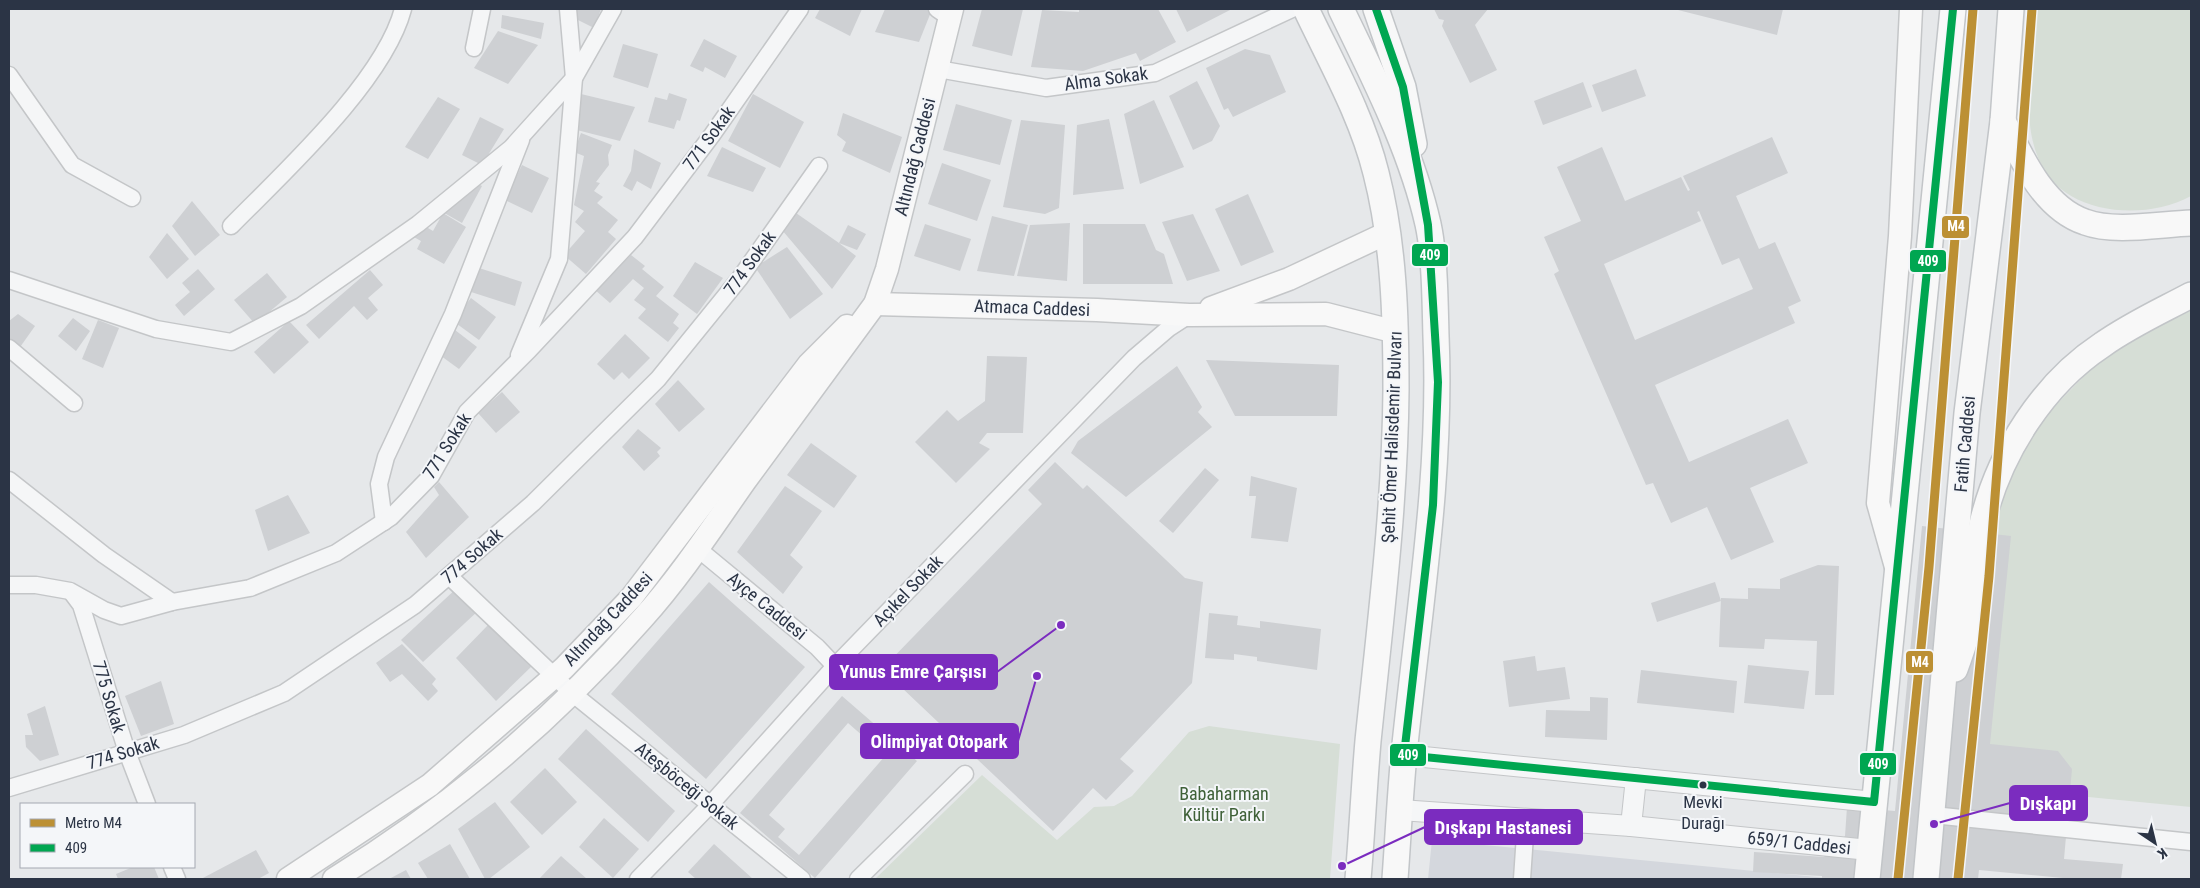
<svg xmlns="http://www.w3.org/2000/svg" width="2200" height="888" font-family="'Roboto Condensed',sans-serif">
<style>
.built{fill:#d4d7dd}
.green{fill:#d6ded6}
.building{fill:#ced0d3;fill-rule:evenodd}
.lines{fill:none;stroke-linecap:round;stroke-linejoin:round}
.minor-casing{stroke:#c4c6c8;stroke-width:19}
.tertiary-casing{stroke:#c4c6c8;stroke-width:22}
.secondary-casing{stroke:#c4c6c8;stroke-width:25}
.primary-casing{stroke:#c2c5c8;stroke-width:28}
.minor{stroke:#f5f6f7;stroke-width:16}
.tertiary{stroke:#f5f6f7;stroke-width:20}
.secondary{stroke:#f8f8f8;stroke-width:22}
.primary{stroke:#f8f8f8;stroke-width:25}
.bus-1-casing{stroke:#f4f6f9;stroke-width:11}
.bus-1{stroke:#00a651;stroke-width:8}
.metro-1-casing{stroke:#f4f6f9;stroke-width:12}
.metro-1{stroke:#bc9034;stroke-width:9}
.bus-dot{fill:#2b3445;stroke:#f4f6f9;stroke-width:2}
.labels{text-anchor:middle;stroke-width:4;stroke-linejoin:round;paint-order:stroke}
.bus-label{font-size:17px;fill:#2b3445;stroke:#f4f6f9}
.street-label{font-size:18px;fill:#2b3445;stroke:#f4f6f9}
.park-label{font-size:18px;fill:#3f6138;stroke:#f4f6f9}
.leader{fill:none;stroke:#7b2cbf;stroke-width:2}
.callout-dot{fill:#7b2cbf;stroke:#f4f6f9;stroke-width:2}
.callout{fill:#7b2cbf;stroke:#7b2cbf;stroke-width:2}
.callout-label{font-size:19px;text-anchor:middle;font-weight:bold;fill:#fff}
.line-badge{stroke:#f4f6f9;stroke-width:2}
.badge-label{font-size:14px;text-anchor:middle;font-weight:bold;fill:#fff}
</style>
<rect width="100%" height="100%" fill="#e6e8ea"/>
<!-- built -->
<path class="built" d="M 1432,840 L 1827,878 L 1827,879 L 1428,879 Z"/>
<!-- green -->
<g class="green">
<path d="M 2037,9 L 2191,9 L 2191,196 C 2163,211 2129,214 2099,207 C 2005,184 2030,80 2037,9 Z"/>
<path d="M 2191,309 L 2191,807 L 1986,787 L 1966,770 L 1998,505 L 2019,456 L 2053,408 L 2090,370 L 2135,338 Z"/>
<path d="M 1209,726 L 1340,744 L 1330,879 L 875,879 L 982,775 L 1057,840 L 1094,807 L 1114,806 L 1132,796 L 1189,732 Z"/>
</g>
<!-- building -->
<g class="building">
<path d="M 577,9 L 601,9 L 594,28 L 576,19 Z"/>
<path d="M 820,9 L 862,9 L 850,36 L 815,18 Z"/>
<path d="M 885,9 L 926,9 L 931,12 L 919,42 L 875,32 Z"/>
<path d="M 982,9 L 1023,9 L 1012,56 L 972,46 Z"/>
<path d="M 1079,9 L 1158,9 L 1176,42 L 1140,61 L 1136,53 L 1083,71 L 1031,67 L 1042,10 L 1079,12 Z"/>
<path d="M 1176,9 L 1232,9 L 1187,32 Z"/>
<path d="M 1434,9 L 1488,9 L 1475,25 L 1497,70 L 1470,83 L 1442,26 L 1444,20 L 1439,19 Z"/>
<path d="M 1674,9 L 1783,9 L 1777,35 Z"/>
<path d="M 502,15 L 544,23 L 541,39 L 501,28 Z"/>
<path d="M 498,31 L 538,45 L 508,84 L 474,68 Z"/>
<path d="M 704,39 L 737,56 L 725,78 L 705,67 L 703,72 L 690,66 Z"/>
<path d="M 623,44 L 658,54 L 648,88 L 613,77 Z"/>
<path d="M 1245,49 L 1270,55 L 1286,92 L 1233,117 L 1228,108 L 1224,110 L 1206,68 Z"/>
<path d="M 1636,69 L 1646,96 L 1602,112 L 1592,85 Z"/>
<path d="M 1197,81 L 1220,126 L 1212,141 L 1193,150 L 1169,96 Z"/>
<path d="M 1583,82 L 1592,107 L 1543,125 L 1534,101 Z"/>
<path d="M 669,93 L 687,99 L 680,121 L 677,120 L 674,129 L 648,122 L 655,97 L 667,100 Z"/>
<path d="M 581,94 L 635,107 L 620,141 L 573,129 Z"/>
<path d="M 753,94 L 804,122 L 780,168 L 728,141 Z"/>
<path d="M 438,97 L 460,109 L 428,159 L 405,147 Z"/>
<path d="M 1154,100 L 1184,167 L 1140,184 L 1124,114 Z"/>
<path d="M 956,104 L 1012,120 L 1000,165 L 943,150 Z"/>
<path d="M 843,113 L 902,137 L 890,173 L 842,151 L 846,142 L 837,135 Z"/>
<path d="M 480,117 L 504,129 L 482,165 L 462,155 Z"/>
<path d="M 1109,119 L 1124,189 L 1073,195 L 1077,125 Z"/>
<path d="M 1021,120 L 1065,125 L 1059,208 L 1045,214 L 1003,207 Z"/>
<path d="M 581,133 L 612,145 L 608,155 L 609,165 L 596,182 L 600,183 L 594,191 L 603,197 L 597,203 L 618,220 L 608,232 L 616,239 L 586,274 L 564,255 L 585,231 L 575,222 L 584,211 L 574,205 L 584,156 L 574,152 Z"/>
<path d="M 1772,137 L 1788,173 L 1736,196 L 1759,249 L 1775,242 L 1801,301 L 1788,307 L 1795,323 L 1655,385 L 1689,462 L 1788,419 L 1808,463 L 1750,488 L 1774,542 L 1731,560 L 1707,507 L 1671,523 L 1653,483 L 1646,485 L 1554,274 L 1559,271 L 1544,237 L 1581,221 L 1557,167 L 1602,147 L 1625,201 L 1681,177 L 1688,191 L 1690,190 L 1683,176 ZM 1699,211 L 1722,265 L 1739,258 L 1753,289 L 1635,340 L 1604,264 L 1701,221 L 1697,212 Z"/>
<path d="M 722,147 L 766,168 L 753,192 L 707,176 Z"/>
<path d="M 634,149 L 661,163 L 651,189 L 637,181 L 632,191 L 623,186 L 631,171 Z"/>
<path d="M 942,163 L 991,180 L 977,221 L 928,204 Z"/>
<path d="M 522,165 L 549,178 L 532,213 L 505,200 Z"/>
<path d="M 474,182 L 482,186 L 462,223 L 439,210 Z"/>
<path d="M 1248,194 L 1274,252 L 1241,266 L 1215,209 Z"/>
<path d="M 192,201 L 220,235 L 195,256 L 172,226 Z"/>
<path d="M 443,213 L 466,227 L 444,264 L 417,249 L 421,241 L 412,236 L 423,225 L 433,231 Z"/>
<path d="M 796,213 L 839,243 L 848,225 L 866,234 L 857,250 L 839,243 L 856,256 L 832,289 L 782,230 Z"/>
<path d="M 1193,214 L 1220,271 L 1187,281 L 1162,222 Z"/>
<path d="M 992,216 L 1028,225 L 1014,276 L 977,271 Z"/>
<path d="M 1070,223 L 1067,281 L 1017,276 L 1030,225 Z"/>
<path d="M 925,224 L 971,239 L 960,271 L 914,256 Z"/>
<path d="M 1083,224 L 1145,224 L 1156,250 L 1164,254 L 1173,284 L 1083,284 Z"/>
<path d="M 167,233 L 189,259 L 167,279 L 149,257 Z"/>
<path d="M 787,247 L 823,294 L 790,319 L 755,267 Z"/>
<path d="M 631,255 L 645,266 L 642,269 L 664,287 L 656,296 L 679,314 L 673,323 L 679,328 L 668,342 L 638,318 L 646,309 L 634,300 L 644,288 L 633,279 L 610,303 L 594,289 L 603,277 L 607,280 Z"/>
<path d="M 695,262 L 723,278 L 697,314 L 673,296 Z"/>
<path d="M 476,267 L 522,282 L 515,306 L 468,291 Z"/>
<path d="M 198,269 L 215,289 L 184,316 L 175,305 L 190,292 L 182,283 Z"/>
<path d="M 370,270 L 383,285 L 368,298 L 378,310 L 367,320 L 354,306 L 319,339 L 306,325 Z"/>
<path d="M 267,273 L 287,297 L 255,324 L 234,300 Z"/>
<path d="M 471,298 L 496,317 L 479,340 L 453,321 Z"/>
<path d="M 18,314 L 35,326 L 18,350 L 9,343 L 9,321 Z"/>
<path d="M 73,318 L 90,331 L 76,351 L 58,336 Z"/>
<path d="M 98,320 L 119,328 L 103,368 L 82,359 Z"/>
<path d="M 289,321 L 309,342 L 274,374 L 254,352 Z"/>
<path d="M 455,330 L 477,347 L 459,369 L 437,353 Z"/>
<path d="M 625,334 L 650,358 L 629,379 L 622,372 L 614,380 L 597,364 Z"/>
<path d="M 987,356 L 1027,357 L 1023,433 L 987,433 L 979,443 L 990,449 L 956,483 L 915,442 L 947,410 L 958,421 L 985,401 Z"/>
<path d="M 1206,360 L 1339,365 L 1337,416 L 1235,416 Z"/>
<path d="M 1177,366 L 1202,407 L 1198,412 L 1212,427 L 1126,497 L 1071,453 L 1078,441 Z"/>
<path d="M 678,380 L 705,409 L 679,432 L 655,404 Z"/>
<path d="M 502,392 L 520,412 L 496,433 L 478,413 Z"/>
<path d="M 638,429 L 661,448 L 657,452 L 660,456 L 644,471 L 622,447 Z"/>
<path d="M 811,443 L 857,476 L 834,508 L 787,475 Z"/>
<path d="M 1055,462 L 1083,489 L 1087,485 L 1185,578 L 1203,582 L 1192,683 L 1120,759 L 1134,771 L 1106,800 L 1093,788 L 1053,831 L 882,669 L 1042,504 L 1028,490 Z"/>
<path d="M 1205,468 L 1219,480 L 1173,533 L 1159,521 Z"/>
<path d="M 1251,476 L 1297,488 L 1288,542 L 1251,538 L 1256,496 L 1249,496 Z"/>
<path d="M 439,482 L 469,517 L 426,558 L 406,532 L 439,495 L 434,487 Z"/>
<path d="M 785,486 L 822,511 L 790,555 L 803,567 L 783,594 L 737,552 Z"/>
<path d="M 288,495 L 310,533 L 268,551 L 255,510 Z"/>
<path d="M 1922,526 L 2011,536 L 1990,744 L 2058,751 L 2072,769 L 2064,859 L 2123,864 L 2121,879 L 2073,879 L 1979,870 L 1978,879 L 1822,879 L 1822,876 L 1753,872 L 1754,852 L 1824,857 L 1845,836 L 1847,807 L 1895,811 Z"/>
<path d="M 1818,565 L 1839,566 L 1834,695 L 1815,695 L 1817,641 L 1765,639 L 1764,649 L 1719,647 L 1721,598 L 1748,599 L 1748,588 L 1780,589 L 1780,579 Z"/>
<path d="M 709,582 L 805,667 L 706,779 L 611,694 Z"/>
<path d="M 1715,582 L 1721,601 L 1657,622 L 1651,603 Z"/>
<path d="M 458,587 L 479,610 L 423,662 L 401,640 Z"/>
<path d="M 1209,613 L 1238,616 L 1237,625 L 1260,628 L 1260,621 L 1321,629 L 1317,670 L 1257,661 L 1257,657 L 1234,654 L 1234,660 L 1205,658 Z"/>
<path d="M 489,624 L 533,665 L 496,701 L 456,658 Z"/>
<path d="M 402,644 L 436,679 L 432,684 L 438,691 L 428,701 L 402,674 L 390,682 L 376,663 Z"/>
<path d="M 1535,656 L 1537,671 L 1565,667 L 1570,699 L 1509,707 L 1503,661 Z"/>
<path d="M 1748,665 L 1809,671 L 1804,709 L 1744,703 Z"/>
<path d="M 1641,670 L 1737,681 L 1734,713 L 1637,703 Z"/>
<path d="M 161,681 L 174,724 L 141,736 L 125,696 Z"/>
<path d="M 842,696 L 917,761 L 815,878 L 740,813 ZM 848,723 L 864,737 L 871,730 L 892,748 L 799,855 L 778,837 L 785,829 L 769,815 Z"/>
<path d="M 1590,697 L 1608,698 L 1607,740 L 1545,737 L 1546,710 L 1590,711 Z"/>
<path d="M 45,706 L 59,755 L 40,761 L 26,747 L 25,735 L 33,735 L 27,714 Z"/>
<path d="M 586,729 L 675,811 L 648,842 L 558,759 Z"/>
<path d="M 545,768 L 577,802 L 542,835 L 510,802 Z"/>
<path d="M 495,802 L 530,847 L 489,879 L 485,879 L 458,829 Z"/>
<path d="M 604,818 L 639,849 L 613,878 L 579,847 Z"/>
<path d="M 450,844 L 470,879 L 428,879 L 418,863 Z"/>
<path d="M 714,844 L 753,879 L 696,879 L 688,872 Z"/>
<path d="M 256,850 L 269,873 L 258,879 L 201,879 Z"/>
<path d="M 561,856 L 587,879 L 539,879 Z"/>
<path d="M 133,867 L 154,867 L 159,879 L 118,879 L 116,874 Z"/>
<path d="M 406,870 L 411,879 L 389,879 Z"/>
</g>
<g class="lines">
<!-- minor casing -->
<g class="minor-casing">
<g id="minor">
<path d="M 937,9 L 950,18"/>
<path d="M 474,48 L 482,9"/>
<path d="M 938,69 L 1046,88 L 1155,73 L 1292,9"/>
<path d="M 9,75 L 72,165 L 132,198"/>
<path d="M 231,226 C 284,172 384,81 403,9"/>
<path d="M 9,280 L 156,329 L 231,342 L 301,306 L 418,224 L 511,148 L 574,78 L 613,9"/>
<path d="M 9,348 L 74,403"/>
<path d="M 519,355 L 559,259 L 574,78 L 568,9"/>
<path d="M 9,480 L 104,555 L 172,602"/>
<path d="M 384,522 L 379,484 L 386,457 L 453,314 L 521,140"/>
<path d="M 697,548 L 817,647 L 835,666"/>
<path d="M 449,576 L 572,693 L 802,879"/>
<path d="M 9,585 L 36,585 L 70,591 L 104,610 L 121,616 L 172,602 L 250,588 L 336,553 L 391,517 L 431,476 L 467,412 L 529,350 L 635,237 L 712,135 L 800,9"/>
<path d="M 72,593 L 81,605 L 127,752 L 147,804"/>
<path d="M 9,788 L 184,735 L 284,693 L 415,605 L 533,503 L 658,379 L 740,278 L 819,166"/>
<path d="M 1933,815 L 2191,842"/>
<path d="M 172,867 L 177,879"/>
<path d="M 638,879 L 710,805 L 835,666 L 1134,358 L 1169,328 L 1189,315"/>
<path d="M 858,879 L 965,774"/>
<path d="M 1522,879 L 1526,820"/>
</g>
</g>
<!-- tertiary casing -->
<g class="tertiary-casing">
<g id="tertiary">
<path d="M 1404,755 L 1874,802"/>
<path d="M 1400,810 L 1631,826 L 1869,850"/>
<path d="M 1631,826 L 1636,778"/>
</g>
</g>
<!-- secondary casing -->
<g class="secondary-casing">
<g id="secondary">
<path d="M 875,304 L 1097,310 L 1189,315 L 1326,314 L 1396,332"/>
<path d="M 1211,308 L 1289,279 L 1387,233"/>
<path d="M 1896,567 L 1878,503 L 1900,236 L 1911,9"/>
<path d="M 288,879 L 430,785 L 564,668 L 631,598 L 809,364 L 847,326"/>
<path d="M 334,879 C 449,808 553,721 642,619 C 680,577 712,528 745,481 C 788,422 832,363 875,304 L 887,269 L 952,9"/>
</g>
</g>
<!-- primary casing -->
<g class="primary-casing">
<g id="primary">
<path d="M 1306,9 C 1331,62 1362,116 1376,173 C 1394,243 1396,318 1396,390 C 1395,508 1380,624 1368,741 C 1364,787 1362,833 1358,879"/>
<path d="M 1341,9 C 1374,78 1411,149 1428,224 C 1435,256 1435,303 1436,336 C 1442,476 1418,615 1404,754 C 1400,796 1398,838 1395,879"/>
<path d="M 1376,9 L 1403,87 L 1414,144"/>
<path d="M 2003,121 C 2021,157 2043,208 2085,222 C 2114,233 2160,224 2191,223"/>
<path d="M 1955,669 C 1959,658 1963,647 1966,636 C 1975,598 1974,558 1983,520 C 2000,452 2043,384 2102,345 C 2130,325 2161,311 2191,295"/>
<path d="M 1867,879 L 1953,9"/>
<path d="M 1926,879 L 1967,413 L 2003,121 L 2011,9"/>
</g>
</g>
<!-- minor -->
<use href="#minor" class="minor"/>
<!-- tertiary -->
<use href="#tertiary" class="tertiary"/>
<!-- secondary -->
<use href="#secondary" class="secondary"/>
<!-- primary -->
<use href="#primary" class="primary"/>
<!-- bus-1 casing -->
<g class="bus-1-casing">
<path id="bus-1" d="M 1376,9 L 1403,87 L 1428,225 L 1438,382 L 1433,505 L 1404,755 L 1874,802 L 1953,9"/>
</g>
<!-- bus-1 -->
<use href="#bus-1" class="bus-1"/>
<!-- metro-1 casing -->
<g class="metro-1-casing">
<g id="metro-1">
<path d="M 1898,879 L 1929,567 L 1973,9"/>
<path d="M 1958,879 L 1989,576 L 2032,9"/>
</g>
</g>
<!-- metro-1 -->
<use href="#metro-1" class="metro-1"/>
</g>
<!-- markers -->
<circle class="bus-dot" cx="1703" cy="785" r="4.5"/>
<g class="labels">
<!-- bus labels -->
<g class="bus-label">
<text x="1703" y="808">Mevki<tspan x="1703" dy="21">Durağı</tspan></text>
</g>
<!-- street labels -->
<g class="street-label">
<text transform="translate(1106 79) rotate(-8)" y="6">Alma Sokak</text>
<text transform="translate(709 138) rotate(-54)" y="6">771 Sokak</text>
<text transform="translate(915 157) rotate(-76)" y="6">Altındağ Caddesi</text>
<text transform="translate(750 263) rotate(-54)" y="6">774 Sokak</text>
<text transform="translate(1032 308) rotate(2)" y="6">Atmaca Caddesi</text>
<text transform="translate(1392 437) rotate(-88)" y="6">Şehit Ömer Halisdemir Bulvarı</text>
<text transform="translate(1965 444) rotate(-85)" y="6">Fatih Caddesi</text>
<text transform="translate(447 446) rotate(-58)" y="6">771 Sokak</text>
<text transform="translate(472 556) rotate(-41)" y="6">774 Sokak</text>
<text transform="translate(908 591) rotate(-46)" y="6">Açıkel Sokak</text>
<text transform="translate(767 606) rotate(39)" y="6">Ayçe Caddesi</text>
<text transform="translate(608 619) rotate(-47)" y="6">Altındağ Caddesi</text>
<text transform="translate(109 697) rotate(73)" y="6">775 Sokak</text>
<text transform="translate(123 753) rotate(-17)" y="6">774 Sokak</text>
<text transform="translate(687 786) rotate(39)" y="6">Ateşböceği Sokak</text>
<text transform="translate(1799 843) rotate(6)" y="6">659/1 Caddesi</text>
</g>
<!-- park labels -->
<g class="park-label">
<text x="1224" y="800">Babaharman<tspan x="1224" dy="21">Kültür Parkı</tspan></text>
</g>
</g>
<!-- callouts -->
<path class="leader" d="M1061 625L997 672M1037 676L1018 741M1934 824L2010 803M1342 866L1425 827"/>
<g class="callout-dot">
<circle cx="1061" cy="625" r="5"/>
<circle cx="1037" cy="676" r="5"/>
<circle cx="1934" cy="824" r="5"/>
<circle cx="1342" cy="866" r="5"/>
</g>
<g class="callout">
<rect x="830" y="655" width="167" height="34" rx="5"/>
<rect x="861" y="724" width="157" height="34" rx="5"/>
<rect x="2010" y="786" width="77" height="34" rx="5"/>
<rect x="1425" y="810" width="157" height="34" rx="5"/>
</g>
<g class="callout-label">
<text x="913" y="678">Yunus Emre Çarşısı</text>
<text x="939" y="748">Olimpiyat Otopark</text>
<text x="2048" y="810">Dışkapı</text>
<text x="1503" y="834">Dışkapı Hastanesi</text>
</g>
<g class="line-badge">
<rect x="1941" y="215" width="29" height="24" rx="5" fill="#bc9034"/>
<rect x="1411" y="243" width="38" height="24" rx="5" fill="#00a651"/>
<rect x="1909" y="249" width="38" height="24" rx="5" fill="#00a651"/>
<rect x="1905" y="650" width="29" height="24" rx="5" fill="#bc9034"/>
<rect x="1389" y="743" width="38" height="24" rx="5" fill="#00a651"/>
<rect x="1859" y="752" width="38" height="24" rx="5" fill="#00a651"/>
</g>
<g class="badge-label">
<text x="1956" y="231">M4</text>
<text x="1430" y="260">409</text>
<text x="1928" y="266">409</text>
<text x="1920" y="667">M4</text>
<text x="1408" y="760">409</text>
<text x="1878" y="769">409</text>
</g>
<!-- border -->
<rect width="2200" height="888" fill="none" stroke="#2b3445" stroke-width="20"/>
<!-- legend -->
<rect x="20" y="803" width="175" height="65" fill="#f4f6f9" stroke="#a4a8b1"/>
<rect x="30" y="819" width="25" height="8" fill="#bc9034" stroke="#a4a8b1"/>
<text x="65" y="828" font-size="15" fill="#2b3445">Metro M4</text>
<rect x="30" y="844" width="25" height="8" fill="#00a651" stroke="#a4a8b1"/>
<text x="65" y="853" font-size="15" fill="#2b3445">409</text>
<!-- north arrow -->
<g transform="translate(2155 843) rotate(145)" stroke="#f4f6f9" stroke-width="4" paint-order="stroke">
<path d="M0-4L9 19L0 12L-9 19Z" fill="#2b3445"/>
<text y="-8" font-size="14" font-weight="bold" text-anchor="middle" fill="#2b3445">K</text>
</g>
</svg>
